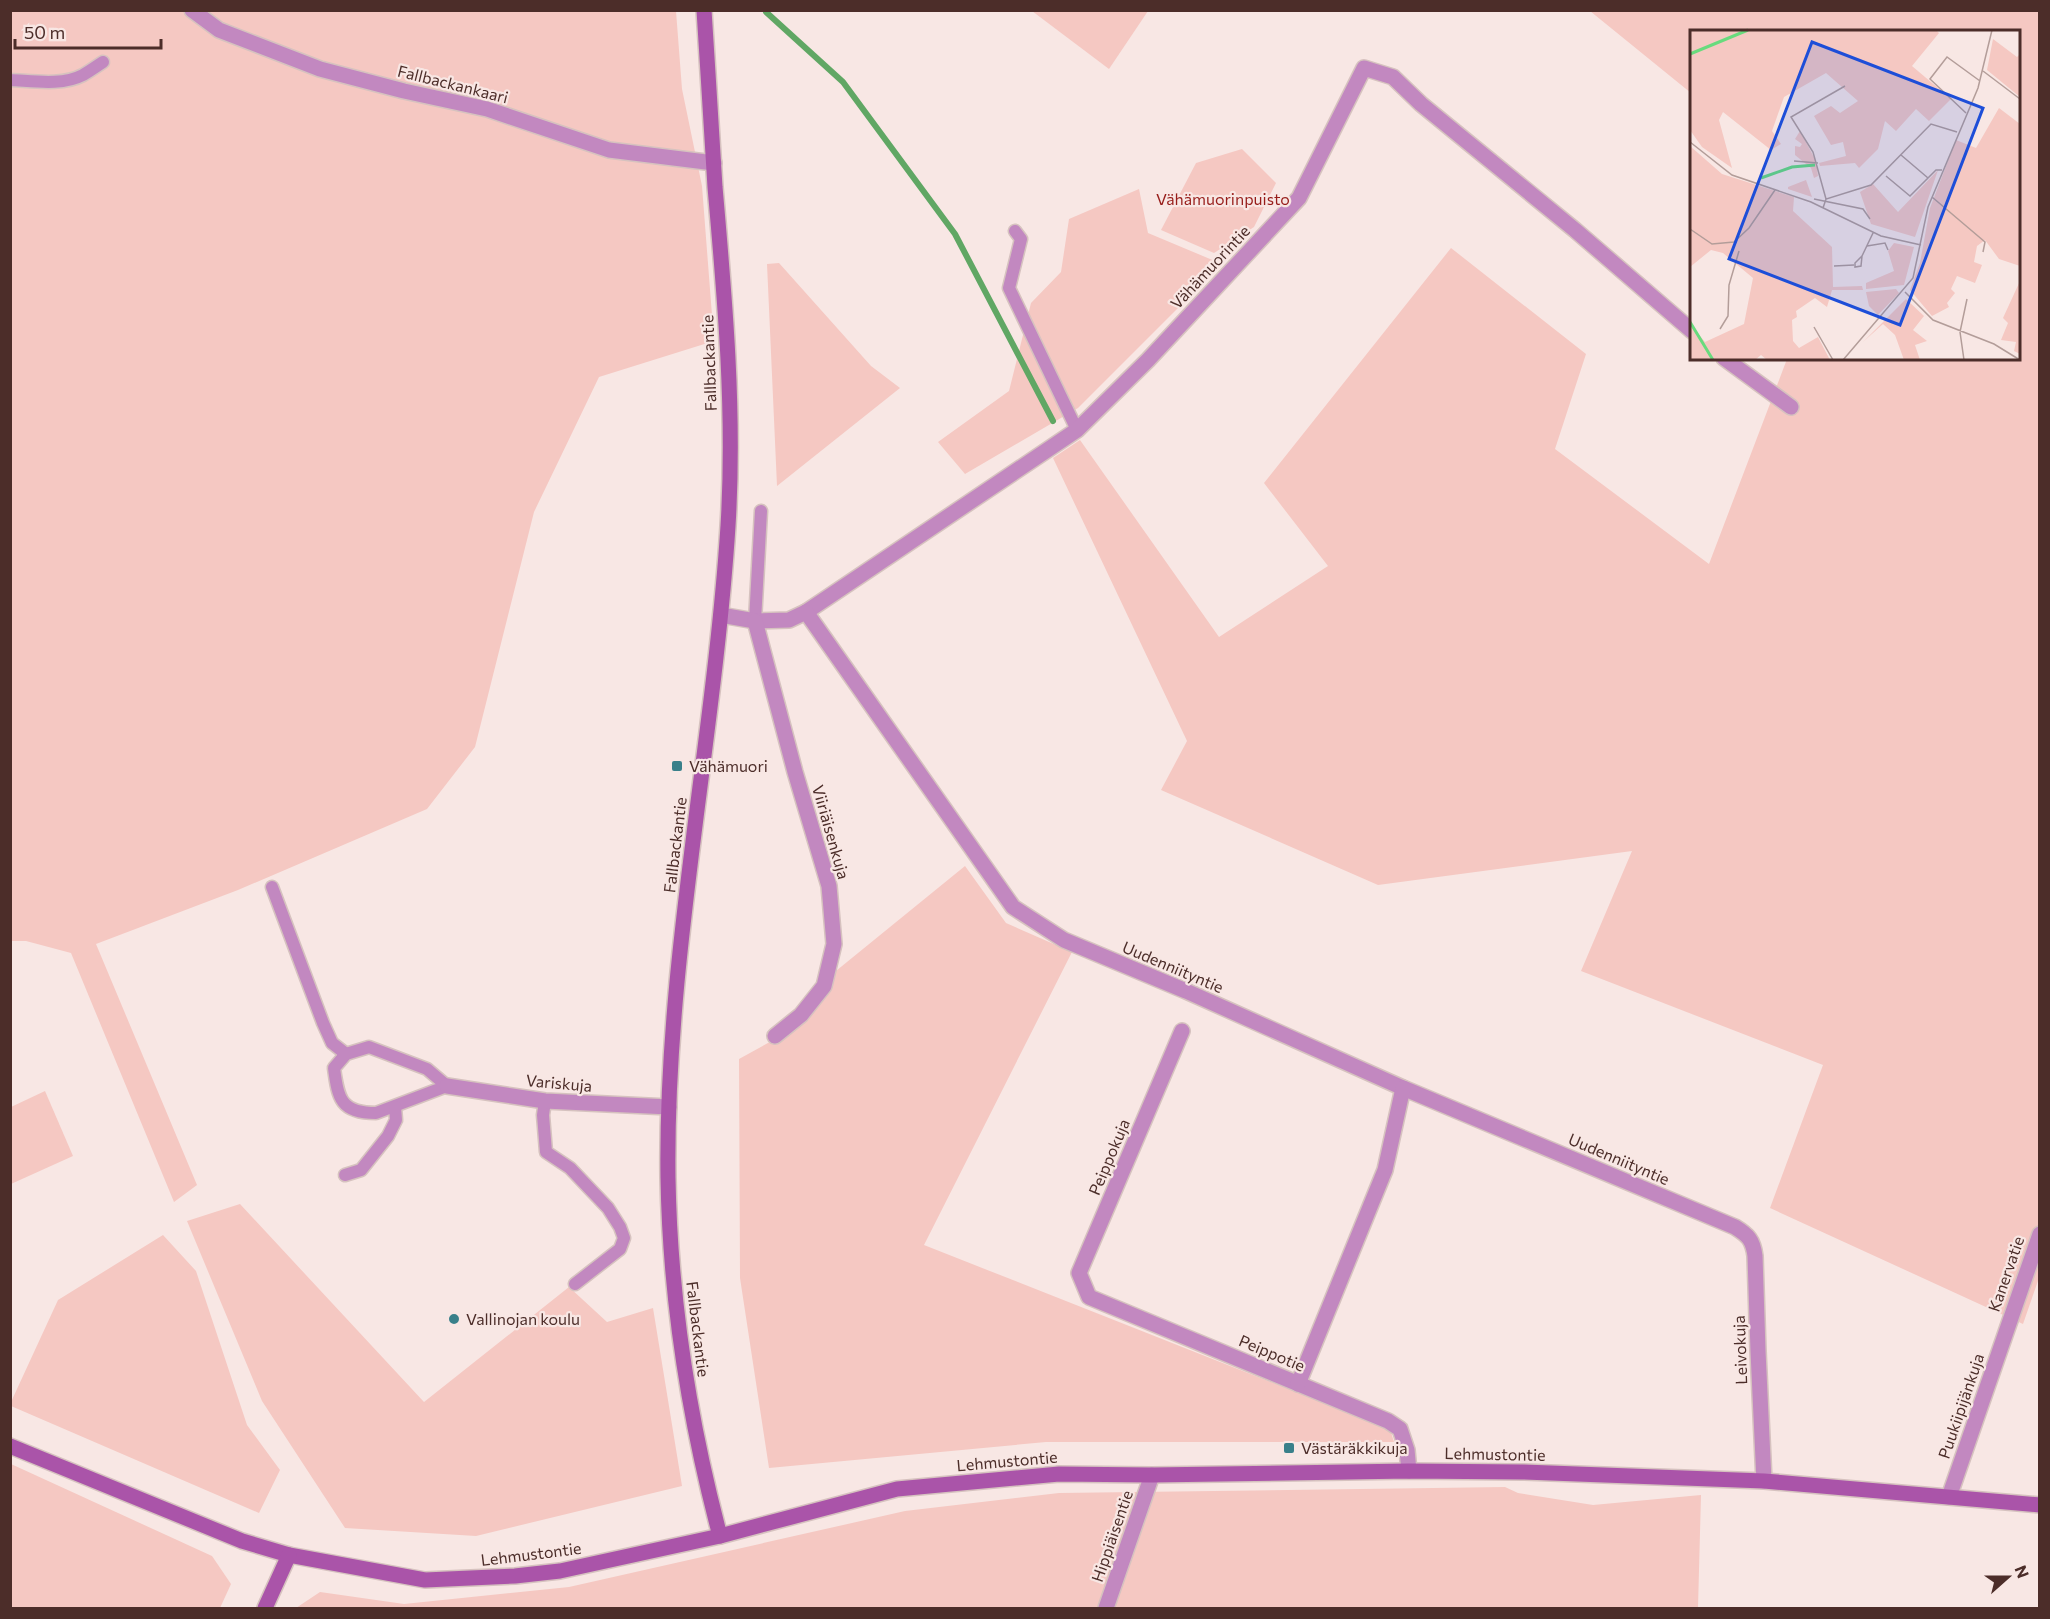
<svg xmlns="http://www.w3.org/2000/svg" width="2050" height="1619" font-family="Commissioner,sans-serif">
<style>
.green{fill:#f5c8c2}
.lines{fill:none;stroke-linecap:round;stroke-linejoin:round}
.stream{stroke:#60a764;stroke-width:6}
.lane-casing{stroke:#d6c2bf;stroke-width:15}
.street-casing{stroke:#d6c2bf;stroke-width:18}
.secondary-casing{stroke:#d6c2bf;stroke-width:18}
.lane{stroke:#c288c0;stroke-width:12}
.street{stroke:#c288c0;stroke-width:15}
.secondary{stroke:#aa54a9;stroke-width:15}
.poi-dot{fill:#39808a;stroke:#f8e7e4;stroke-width:2}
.labels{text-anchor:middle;stroke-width:4.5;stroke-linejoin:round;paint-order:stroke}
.street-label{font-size:16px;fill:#4c2d29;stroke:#f8e7e4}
.park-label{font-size:16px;fill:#971d1a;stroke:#f8e7e4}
.poi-label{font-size:16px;fill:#4c2d29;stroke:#f8e7e4;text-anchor:start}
.inset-river{fill:none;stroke:#68db7d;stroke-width:3}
.inset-road{fill:none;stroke:#b39d99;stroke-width:1.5}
.view{fill:#1d4ed8;fill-opacity:0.15;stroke:#1d4ed8;stroke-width:3}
.inset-edge{fill:none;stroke:#4c2d29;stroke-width:3}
</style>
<rect width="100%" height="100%" fill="#f8e7e4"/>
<!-- green -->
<g class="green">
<path d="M 11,11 L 676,11 L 682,89 L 702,186 L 714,341 L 599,377 L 534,512 L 475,747 L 427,809 L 238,890 L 96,944 L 197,1185 L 174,1202 L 71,953 L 26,941 L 11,941 Z"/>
<path d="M 1032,11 L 1148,11 L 1109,69 Z"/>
<path d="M 1590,11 L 2039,11 L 2040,1275 L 2023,1324 L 1770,1208 L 1823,1065 L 1581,971 L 1632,851 L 1378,885 L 1161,790 L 1187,741 L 1053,458 L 1080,440 L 1219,637 L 1328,566 L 1264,483 L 1451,248 L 1586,354 L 1555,449 L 1709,564 L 1787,359 L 2018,358 L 2018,32 L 1692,32 L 1691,93 Z"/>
<path d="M 1242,149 L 1276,183 L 1254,227 L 1214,253 L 1161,230 L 1196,163 Z"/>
<path d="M 1139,189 L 1148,233 L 1222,264 L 1078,408 L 965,474 L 938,442 L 1009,391 L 1031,303 L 1061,272 L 1069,219 Z"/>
<path d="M 779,263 L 871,366 L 900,388 L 777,486 L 767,264 Z"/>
<path d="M 965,866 L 1006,923 L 1072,952 L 924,1245 L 1390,1429 L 1394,1442 L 1046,1442 L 769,1468 L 740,1278 L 739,1059 L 777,1038 L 831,975 Z"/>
<path d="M 45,1091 L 73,1156 L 11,1184 L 11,1107 Z"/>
<path d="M 240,1204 L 424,1402 L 569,1287 L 607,1322 L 653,1308 L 682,1486 L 476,1536 L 345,1528 L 262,1401 L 187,1221 Z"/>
<path d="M 163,1235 L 196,1271 L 247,1425 L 280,1470 L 259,1513 L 11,1406 L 11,1402 L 58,1300 Z"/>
<path d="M 11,1464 L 212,1556 L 231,1584 L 220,1608 L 11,1608 Z"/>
<path d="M 1505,1487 L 1518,1493 L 1593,1505 L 1701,1495 L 1698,1608 L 296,1608 L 320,1592 L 404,1604 L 569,1587 L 905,1511 L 1059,1493 Z"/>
</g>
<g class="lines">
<!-- stream -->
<path class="stream" d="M 766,12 L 843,82 L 955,234 L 1053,421"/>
<!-- lane casing -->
<g class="lane-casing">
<g id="lane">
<path d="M 10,80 C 33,81 62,86 83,75 C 90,71 97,66 103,62"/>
<path d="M 1015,231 L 1021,239 L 1009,288 L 1077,430"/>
<path d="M 755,621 L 761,511"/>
<path d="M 272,887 L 323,1023 L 332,1043 L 346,1054"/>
<path d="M 369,1047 L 427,1069 L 447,1086 L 376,1113 C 341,1113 338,1099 334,1068 L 346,1054 Z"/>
<path d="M 545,1101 L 543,1115 L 546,1152 L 570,1168 L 608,1208 L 620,1227 L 624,1238 L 620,1249 L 575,1284"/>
<path d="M 345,1175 L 361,1170 L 388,1136 L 396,1120 L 395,1107"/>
</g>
</g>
<!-- street casing -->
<g class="street-casing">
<g id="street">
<path d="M 192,10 L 219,30 L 320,69 L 404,91 L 487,109 L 609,150 L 714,163"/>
<path d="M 1724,358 L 1791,407"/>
<path d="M 806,612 L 1077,430 L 1148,360 L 1299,198 L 1364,68 L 1393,77 L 1421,104 L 1575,230 L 1692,331"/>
<path d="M 721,615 L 755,621 L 789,620 L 806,612 L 1013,907 L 1064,940 L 1186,991 L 1403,1088 L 1735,1227 C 1748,1235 1753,1240 1755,1256 L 1758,1351 L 1764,1481"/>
<path d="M 755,621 L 795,772 L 829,886 L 834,944 L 824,986 L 801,1015 L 775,1036"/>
<path d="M 1182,1031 L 1079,1273 L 1089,1297 L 1388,1421 L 1400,1429 L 1407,1450 L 1409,1471"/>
<path d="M 447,1086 L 545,1101 L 669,1107"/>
<path d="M 1298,1384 L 1385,1170 L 1403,1088"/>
<path d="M 1949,1497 L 2040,1234"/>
<path d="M 1106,1608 L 1152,1475"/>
</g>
</g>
<!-- secondary casing -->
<g class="secondary-casing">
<g id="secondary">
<path d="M 704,10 C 708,69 711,129 715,187 C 725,300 735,413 728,526 C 714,744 665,960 668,1178 C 670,1300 689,1419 720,1536"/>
<path d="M 10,1446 L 242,1541 L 289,1555 L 425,1580 L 515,1576 L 560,1571 L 720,1536 L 897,1489 L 1059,1474 L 1152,1475 L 1409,1471 L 1523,1472 L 1764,1481 L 2040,1505"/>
<path d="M 265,1608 L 289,1555"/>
</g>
</g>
<!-- lane -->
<use href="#lane" class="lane"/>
<!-- street -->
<use href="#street" class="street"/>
<!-- secondary -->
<use href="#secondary" class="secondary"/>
</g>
<!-- markers -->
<g class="poi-dot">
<rect x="671" y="760" width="12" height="12" rx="3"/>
<circle cx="454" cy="1319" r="6"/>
<rect x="1283" y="1442" width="12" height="12" rx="3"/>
</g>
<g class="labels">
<!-- street labels -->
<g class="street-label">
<text transform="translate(453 84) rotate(14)" y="6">Fallbackankaari</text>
<text transform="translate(1210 267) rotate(-47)" y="6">Vähämuorintie</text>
<text transform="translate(709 363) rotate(-92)" y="6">Fallbackantie</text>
<text transform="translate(831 832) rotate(74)" y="6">Viiriäisenkuja</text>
<text transform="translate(675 845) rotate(-83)" y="6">Fallbackantie</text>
<text transform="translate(1173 967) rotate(23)" y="6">Uudenniityntie</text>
<text transform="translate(559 1083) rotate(5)" y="6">Variskuja</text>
<text transform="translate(1109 1157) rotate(-67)" y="6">Peippokuja</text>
<text transform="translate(1619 1159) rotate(23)" y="6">Uudenniityntie</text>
<text transform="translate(2006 1274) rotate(-71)" y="6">Kanervatie</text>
<text transform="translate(698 1329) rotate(83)" y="6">Fallbackantie</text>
<text transform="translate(1740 1350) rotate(-92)" y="6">Leivokuja</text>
<text transform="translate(1272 1353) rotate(23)" y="6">Peippotie</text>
<text transform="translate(1961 1406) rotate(-71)" y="6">Puukiipijänkuja</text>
<text transform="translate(1495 1454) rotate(1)" y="6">Lehmustontie</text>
<text transform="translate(1007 1461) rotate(-5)" y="6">Lehmustontie</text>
<text transform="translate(1112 1536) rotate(-71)" y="6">Hippiäisentie</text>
<text transform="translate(531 1554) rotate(-7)" y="6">Lehmustontie</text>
</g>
<!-- park labels -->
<g class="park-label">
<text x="1223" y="205">Vähämuorinpuisto</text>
</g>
<!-- poi labels -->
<g class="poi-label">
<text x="689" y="772">Vähämuori</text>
<text x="466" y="1325">Vallinojan koulu</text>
<text x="1301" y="1454">Västäräkkikuja</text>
</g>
</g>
<!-- overview -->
<g transform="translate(1690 30)">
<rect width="330" height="330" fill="#f8e7e4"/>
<path d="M 0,0 L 246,0 L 249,3 L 222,36 L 261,69 L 239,91 L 226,79 L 206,101 L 195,91 L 188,119 L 169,138 L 165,133 L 130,136 L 129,133 L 156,126 L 153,112 L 141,115 L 124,86 L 141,76 L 150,83 L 168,71 L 136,43 L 94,67 L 82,101 L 91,114 L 81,120 L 33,82 L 29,90 L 42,138 L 12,117 L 0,100 ZM 303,9 L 327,27 L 330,24 L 330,67 L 297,40 ZM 309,78 L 330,94 L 330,236 L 309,229 L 295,210 L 287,216 L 284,232 L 292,235 L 285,253 L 267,246 L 261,259 L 265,263 L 257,273 L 259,277 L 242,286 L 220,260 L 230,233 L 240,178 L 266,110 L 286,118 ZM 110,101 L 126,131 L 128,146 L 124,148 L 121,138 L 105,125 L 105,116 L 110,117 L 112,114 L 105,109 ZM 0,116 L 32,144 L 104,167 L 103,181 L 142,217 L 143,257 L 172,256 L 173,260 L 142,260 L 137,277 L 125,268 L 106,281 L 107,287 L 102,290 L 103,311 L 109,318 L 128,307 L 140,330 L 77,330 L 71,325 L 65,330 L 0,330 L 0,294 L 15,312 L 54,294 L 63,248 L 33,223 L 21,220 L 0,237 ZM 248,140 L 225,207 L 181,194 L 170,162 L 183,154 L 208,182 ZM 116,150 L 122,167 L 98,159 L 98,157 ZM 204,213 L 224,217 L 214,255 L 176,259 L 176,253 L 204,241 L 198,221 ZM 330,251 L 330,324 L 324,321 L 326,312 L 311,310 L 318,293 L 313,288 ZM 206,259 L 209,263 L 188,285 L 179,276 L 176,262 ZM 216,269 L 234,286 L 223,300 L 237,311 L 225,315 L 230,330 L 214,330 L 205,305 L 193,294 L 173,312 Z" fill="#f5c8c2"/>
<path class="inset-river" d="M 0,24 L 58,0M 71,148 L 102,137 L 125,135M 0,292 L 23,330"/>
<path class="inset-road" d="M 293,41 L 330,69M 276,83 L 240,49 L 257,27 L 290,51M 0,112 L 42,145 L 121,172 L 191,206 L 231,215M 211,125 L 238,148M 104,131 L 128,133M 196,146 L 220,166 L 246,140 L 252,140M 242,167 L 295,212 L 293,222M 124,169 L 173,179 L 180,189M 136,169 L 123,122 L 101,87 L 155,56M 133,178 L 136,169 L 181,155 L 241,94 L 267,102M 0,199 L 22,214 L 44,212 L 59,198 L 85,160M 177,216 L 195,213 L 198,220M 172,226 L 171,236 L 165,237 L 165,233 ZM 172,226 L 183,203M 144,236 L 164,235M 215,262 L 243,290 L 304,314 L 330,330M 124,297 L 143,330M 30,299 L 38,286 L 39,255 L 49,221M 153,330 L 223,248 L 238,177 L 288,58 L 302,0M 274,330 L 270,302 L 277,269"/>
<path class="view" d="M 122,12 L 293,78 L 210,295 L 39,229 Z"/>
<rect width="330" height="330" class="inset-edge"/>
</g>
<!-- border -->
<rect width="2050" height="1619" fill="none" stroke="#4c2d29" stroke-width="24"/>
<!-- north arrow -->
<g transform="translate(2008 1577) rotate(69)" stroke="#f8e7e4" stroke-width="4.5" paint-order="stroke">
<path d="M0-4.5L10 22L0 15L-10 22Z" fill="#4c2d29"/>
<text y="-9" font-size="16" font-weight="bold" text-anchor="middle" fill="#4c2d29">N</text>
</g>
<!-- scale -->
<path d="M15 39v9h146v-9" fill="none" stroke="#4c2d29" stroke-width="3"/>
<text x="24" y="39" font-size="18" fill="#4c2d29" stroke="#f8e7e4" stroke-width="4.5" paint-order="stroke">50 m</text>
</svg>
